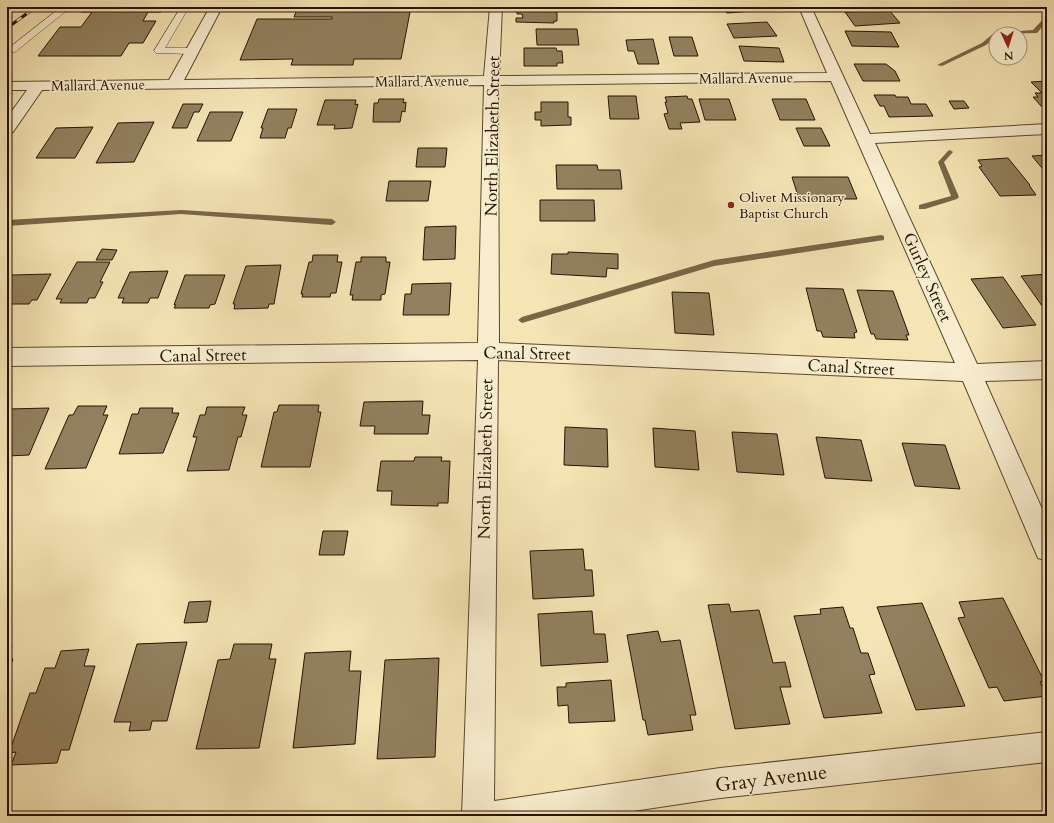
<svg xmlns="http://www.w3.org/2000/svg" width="1054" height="823" font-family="Cardo,serif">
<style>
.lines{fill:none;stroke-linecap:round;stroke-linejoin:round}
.stream{fill:#796647;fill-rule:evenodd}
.building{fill:#92805e;stroke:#271400}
.lane-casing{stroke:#5a482d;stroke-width:1}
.street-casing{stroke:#5a482d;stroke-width:2}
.lane{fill:#f8edce;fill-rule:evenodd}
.street{fill:#f8edce;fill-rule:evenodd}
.rail-casing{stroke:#271400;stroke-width:3}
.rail{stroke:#f8edce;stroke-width:2;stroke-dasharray:6;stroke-linecap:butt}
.poi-dot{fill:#8f2418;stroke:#f8edce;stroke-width:1.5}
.labels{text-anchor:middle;stroke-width:3;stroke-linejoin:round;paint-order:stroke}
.far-street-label{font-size:14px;fill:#271400;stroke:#f8edce}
.far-poi-label{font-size:14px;fill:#271400;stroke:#f8edce;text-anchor:start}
.street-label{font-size:17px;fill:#271400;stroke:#f8edce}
.near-street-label{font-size:20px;fill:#271400;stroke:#f8edce}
</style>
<rect width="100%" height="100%" fill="#f5e4b4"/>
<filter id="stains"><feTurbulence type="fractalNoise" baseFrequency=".005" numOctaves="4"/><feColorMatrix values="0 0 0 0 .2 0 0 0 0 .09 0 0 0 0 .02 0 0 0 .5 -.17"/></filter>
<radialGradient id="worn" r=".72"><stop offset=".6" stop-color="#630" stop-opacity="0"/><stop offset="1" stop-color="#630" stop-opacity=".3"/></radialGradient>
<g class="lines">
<!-- stream -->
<g class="stream">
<path d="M 1047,15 L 1047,21 L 1037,33 L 996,34 L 996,37 L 986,45 L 942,66 L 937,65 L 982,43 L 994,33 L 1033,30 Z"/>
<path d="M 950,150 L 953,152 L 944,162 L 959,197 L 957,199 L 925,209 L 919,209 L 919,205 L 951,196 L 938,162 L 948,151 Z"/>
<path d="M 181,210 L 332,219 L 336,222 L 332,225 L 181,214 L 7,226 L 7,220 Z"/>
<path d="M 881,235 L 884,236 L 884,240 L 714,266 L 522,323 L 518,320 L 522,317 L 714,260 Z"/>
</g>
</g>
<!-- building -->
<g class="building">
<path d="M 85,7 L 164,7 L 161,12 L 148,12 L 143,21 L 156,21 L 143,43 L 129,43 L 121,56 L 38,56 L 60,27 L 81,27 L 92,12 L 81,12 Z"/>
<path d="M 298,7 L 411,7 L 401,59 L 354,59 L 353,65 L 291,65 L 293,59 L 240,60 L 257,19 L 332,19 L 332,17 L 294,17 Z"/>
<path d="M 723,7 L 764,7 L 766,10 L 727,13 Z"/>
<path d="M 553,8 L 554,12 L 557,12 L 557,21 L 554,21 L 554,23 L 516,22 L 516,18 L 523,18 L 522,14 L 517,14 L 517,10 L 523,10 L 523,9 Z"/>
<path d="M 889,10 L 900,23 L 855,26 L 845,12 Z"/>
<path d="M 767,22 L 777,36 L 734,38 L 727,24 Z"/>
<path d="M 536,29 L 577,29 L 579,45 L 537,45 Z"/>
<path d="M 845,31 L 891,32 L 899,47 L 852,46 Z"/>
<path d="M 669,37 L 692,37 L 698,56 L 674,56 Z"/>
<path d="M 653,39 L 659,64 L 638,64 L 634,51 L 628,51 L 626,40 Z"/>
<path d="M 739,46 L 779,48 L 784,62 L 744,61 Z"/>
<path d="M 524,48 L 556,48 L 557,51 L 562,51 L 563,63 L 557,63 L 557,66 L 524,66 Z"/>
<path d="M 854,64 L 886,64 L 895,71 L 900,81 L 863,81 Z"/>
<path d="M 1047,81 L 1047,106 L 1042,107 L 1033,97 L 1038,97 L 1035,93 L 1042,93 L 1031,82 Z"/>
<path d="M 874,95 L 895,95 L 896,97 L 908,97 L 911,104 L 926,104 L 933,116 L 889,117 L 884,106 L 880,106 Z"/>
<path d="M 608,96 L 636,96 L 639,119 L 610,119 Z"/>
<path d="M 687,96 L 688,99 L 692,99 L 700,122 L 680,123 L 682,129 L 669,129 L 664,114 L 668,113 L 665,102 L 667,102 L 665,97 Z"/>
<path d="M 379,99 L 404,99 L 403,103 L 406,102 L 405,112 L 402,111 L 400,122 L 373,122 L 374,103 L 378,103 Z"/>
<path d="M 699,99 L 729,99 L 736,120 L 705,120 Z"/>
<path d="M 772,99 L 806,99 L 815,120 L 780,120 Z"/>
<path d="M 325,100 L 356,100 L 355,105 L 358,104 L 352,128 L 334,129 L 335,125 L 317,125 Z"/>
<path d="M 949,101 L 964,101 L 969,108 L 954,109 Z"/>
<path d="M 541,102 L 568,102 L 568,117 L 571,117 L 571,125 L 541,126 L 541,120 L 535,120 L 535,112 L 541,112 Z"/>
<path d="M 183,104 L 203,104 L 199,112 L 194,112 L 187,128 L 172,128 Z"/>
<path d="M 268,109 L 297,109 L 291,128 L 288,128 L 285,138 L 260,138 L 263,128 L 261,128 Z"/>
<path d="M 210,112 L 243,112 L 231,141 L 197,141 Z"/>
<path d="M 154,122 L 134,162 L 96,163 L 118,123 Z"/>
<path d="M 93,127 L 75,158 L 36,158 L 56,128 Z"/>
<path d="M 796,128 L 821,128 L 830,146 L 804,146 Z"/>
<path d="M 418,148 L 447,148 L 445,167 L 416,167 Z"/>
<path d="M 1047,155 L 1047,174 L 1032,156 Z"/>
<path d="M 1008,158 L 1030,185 L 1029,185 L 1036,195 L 1000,196 L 979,167 L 982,166 L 978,160 Z"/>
<path d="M 556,165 L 597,165 L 598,170 L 620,170 L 622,189 L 557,189 Z"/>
<path d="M 792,177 L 848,177 L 857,199 L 799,199 Z"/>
<path d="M 389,181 L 431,181 L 428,201 L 386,201 Z"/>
<path d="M 540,200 L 594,200 L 595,221 L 540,221 Z"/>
<path d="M 456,226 L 455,259 L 423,260 L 425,227 Z"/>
<path d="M 102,249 L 117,250 L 112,260 L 96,260 Z"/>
<path d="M 568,252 L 618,254 L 618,269 L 607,268 L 606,277 L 551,274 L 552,254 L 568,254 Z"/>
<path d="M 313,255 L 338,255 L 337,262 L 342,262 L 336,293 L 331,293 L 330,297 L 302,297 L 303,294 L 301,294 L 309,262 L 312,262 Z"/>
<path d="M 361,257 L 386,257 L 386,262 L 390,262 L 385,294 L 381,295 L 381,300 L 352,300 L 353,295 L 350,295 L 356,262 L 361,262 Z"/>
<path d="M 77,262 L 110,262 L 100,282 L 103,282 L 95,298 L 89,298 L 87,303 L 60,303 L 62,299 L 56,299 Z"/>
<path d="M 281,265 L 274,304 L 269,304 L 268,308 L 234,309 L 235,304 L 233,304 L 246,266 Z"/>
<path d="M 168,271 L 158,298 L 150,298 L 148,303 L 122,303 L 124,298 L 118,298 L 130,272 Z"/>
<path d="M 51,274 L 37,300 L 32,300 L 29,304 L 7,304 L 7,284 L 12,275 Z"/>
<path d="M 1047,274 L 1047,313 L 1021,276 Z"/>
<path d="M 185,275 L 225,275 L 215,304 L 210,305 L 209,308 L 174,308 L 176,305 L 174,305 Z"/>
<path d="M 1003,277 L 1036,325 L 1003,328 L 971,279 Z"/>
<path d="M 451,283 L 449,315 L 403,315 L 405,294 L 411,294 L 412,284 Z"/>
<path d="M 806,288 L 843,289 L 857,332 L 854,333 L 855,338 L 823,337 L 821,331 L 817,331 Z"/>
<path d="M 857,290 L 893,291 L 909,335 L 906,335 L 908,340 L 876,339 L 874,334 L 871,334 Z"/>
<path d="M 672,292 L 709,293 L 714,335 L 675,333 Z"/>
<path d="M 423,401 L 422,415 L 430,415 L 428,434 L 374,434 L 375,426 L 360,426 L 364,402 Z"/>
<path d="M 279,405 L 319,405 L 318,412 L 321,412 L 310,467 L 261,467 L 274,412 L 277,412 Z"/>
<path d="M 78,406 L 107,406 L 103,415 L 108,415 L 86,468 L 45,469 L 69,415 L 73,415 Z"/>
<path d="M 207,407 L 245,407 L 242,415 L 247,415 L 241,437 L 238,437 L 229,470 L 187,471 L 197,437 L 193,437 L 200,415 L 205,415 Z"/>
<path d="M 49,408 L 29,455 L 7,456 L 8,409 Z"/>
<path d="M 140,408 L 173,408 L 172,413 L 179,413 L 163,453 L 119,454 L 132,414 L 138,414 Z"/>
<path d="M 565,427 L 607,429 L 608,467 L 564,465 Z"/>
<path d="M 653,428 L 695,431 L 699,470 L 655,467 Z"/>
<path d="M 732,432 L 777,434 L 784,475 L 737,472 Z"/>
<path d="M 816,437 L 861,440 L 872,481 L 825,478 Z"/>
<path d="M 902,443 L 945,445 L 960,489 L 915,486 Z"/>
<path d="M 415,457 L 442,457 L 441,461 L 450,461 L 448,503 L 438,503 L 438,506 L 391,505 L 392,491 L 377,491 L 381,461 L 414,461 Z"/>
<path d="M 323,531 L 348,531 L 344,555 L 319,555 Z"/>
<path d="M 583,549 L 585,570 L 592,570 L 594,596 L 533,599 L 530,551 Z"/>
<path d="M 1003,598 L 1044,681 L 1040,682 L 1047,696 L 1004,701 L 997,687 L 989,688 L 958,618 L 965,617 L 959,602 Z"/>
<path d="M 211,601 L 207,622 L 184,623 L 189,602 Z"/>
<path d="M 922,603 L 965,706 L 916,710 L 877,607 Z"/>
<path d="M 729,604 L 731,612 L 759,610 L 773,663 L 785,662 L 791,687 L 780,687 L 790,724 L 735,729 L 708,605 Z"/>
<path d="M 843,607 L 850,628 L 853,628 L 861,653 L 868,653 L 875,674 L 869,675 L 882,713 L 824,718 L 794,616 L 821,614 L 820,609 Z"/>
<path d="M 592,611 L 594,634 L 605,634 L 608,662 L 541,666 L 538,614 Z"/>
<path d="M 658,631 L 661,642 L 680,640 L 696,715 L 690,715 L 693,730 L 648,735 L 645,720 L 643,720 L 627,635 Z"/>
<path d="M 187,642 L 167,721 L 152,721 L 150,730 L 129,731 L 131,722 L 114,722 L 137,644 Z"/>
<path d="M 234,644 L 272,644 L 269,659 L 276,659 L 259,748 L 196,749 L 218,660 L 230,659 Z"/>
<path d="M 12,647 L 8,659 L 13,659 L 7,674 L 7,648 Z"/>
<path d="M 89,649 L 84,666 L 95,666 L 69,750 L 61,750 L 57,763 L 11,765 L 16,752 L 9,753 L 30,693 L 36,693 L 45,668 L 55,668 L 61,651 Z"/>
<path d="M 351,651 L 349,671 L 361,671 L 355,744 L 293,748 L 305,653 Z"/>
<path d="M 439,658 L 435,757 L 377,759 L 385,660 Z"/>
<path d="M 611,680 L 615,721 L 569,723 L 568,705 L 558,706 L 557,687 L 566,687 L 566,683 Z"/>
</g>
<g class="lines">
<!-- lane casing -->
<g class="lane-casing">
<g id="lane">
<path d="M 61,7 L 71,7 L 15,52 L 9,52 L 9,48 Z"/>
<path d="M 181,7 L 189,7 L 165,48 L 192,48 L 197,51 L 192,54 L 156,53 L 154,51 Z"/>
</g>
</g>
<!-- street casing -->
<g class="street-casing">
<path id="street" d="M 210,7 L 222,7 L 184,80 L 484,76 L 490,7 L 502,7 L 499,76 L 827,73 L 799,7 L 811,7 L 870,134 L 1047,124 L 1047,134 L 875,143 L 977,364 L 1047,361 L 1047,379 L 985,381 L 1047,520 L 1047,561 L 1038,558 L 963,381 L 498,360 L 494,801 L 720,768 L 1047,732 L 1047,762 L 720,798 L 600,816 L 462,816 L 478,360 L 7,366 L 7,348 L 478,343 L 484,85 L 42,90 L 13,132 L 7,134 L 7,118 L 27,90 L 7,90 L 7,82 L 169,80 ZM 831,81 L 955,363 L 499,343 L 498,85 Z"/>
</g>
<!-- lane -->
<use href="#lane" class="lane"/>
<!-- street -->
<use href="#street" class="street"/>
<!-- rail casing -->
<g class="rail-casing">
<path id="rail" d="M 7,28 L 36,7"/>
</g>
<!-- rail -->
<use href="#rail" class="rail"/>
</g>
<!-- markers -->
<circle class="poi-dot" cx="731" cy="205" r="4"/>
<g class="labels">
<!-- far-street labels -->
<g class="far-street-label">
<text transform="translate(746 78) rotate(-1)" y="5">Mallard Avenue</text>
<text transform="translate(422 81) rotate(-1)" y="5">Mallard Avenue</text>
<text transform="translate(98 85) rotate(-1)" y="5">Mallard Avenue</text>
</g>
<!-- far-poi labels -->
<g class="far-poi-label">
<text x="739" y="202">Olivet Missionary<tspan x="739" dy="16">Baptist Church</tspan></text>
</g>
<!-- street labels -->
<g class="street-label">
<text transform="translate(492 136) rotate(-89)" y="6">North Elizabeth Street</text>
<text transform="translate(928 277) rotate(66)" y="6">Gurley Street</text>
<text transform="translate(527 353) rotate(1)" y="6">Canal Street</text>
<text transform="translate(203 355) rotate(-1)" y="6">Canal Street</text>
<text transform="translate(851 367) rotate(3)" y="6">Canal Street</text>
<text transform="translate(485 459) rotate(-89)" y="6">North Elizabeth Street</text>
</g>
<!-- near-street labels -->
<g class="near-street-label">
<text transform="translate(771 778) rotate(-7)" y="7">Gray Avenue</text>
</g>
</g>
<!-- margin -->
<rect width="1054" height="823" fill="none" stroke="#f5e4b4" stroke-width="24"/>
<rect x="8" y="8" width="1038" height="807" fill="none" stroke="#271400" stroke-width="2"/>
<rect x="12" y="12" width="1030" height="799" fill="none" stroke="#271400"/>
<!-- north arrow -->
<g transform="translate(1008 46) rotate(176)"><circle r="19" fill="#f8edce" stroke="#a4967c"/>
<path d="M0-3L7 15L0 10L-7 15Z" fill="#8f2418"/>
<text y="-6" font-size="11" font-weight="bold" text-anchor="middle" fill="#271400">N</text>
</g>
<rect width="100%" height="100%" filter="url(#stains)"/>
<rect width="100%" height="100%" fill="url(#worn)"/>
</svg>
